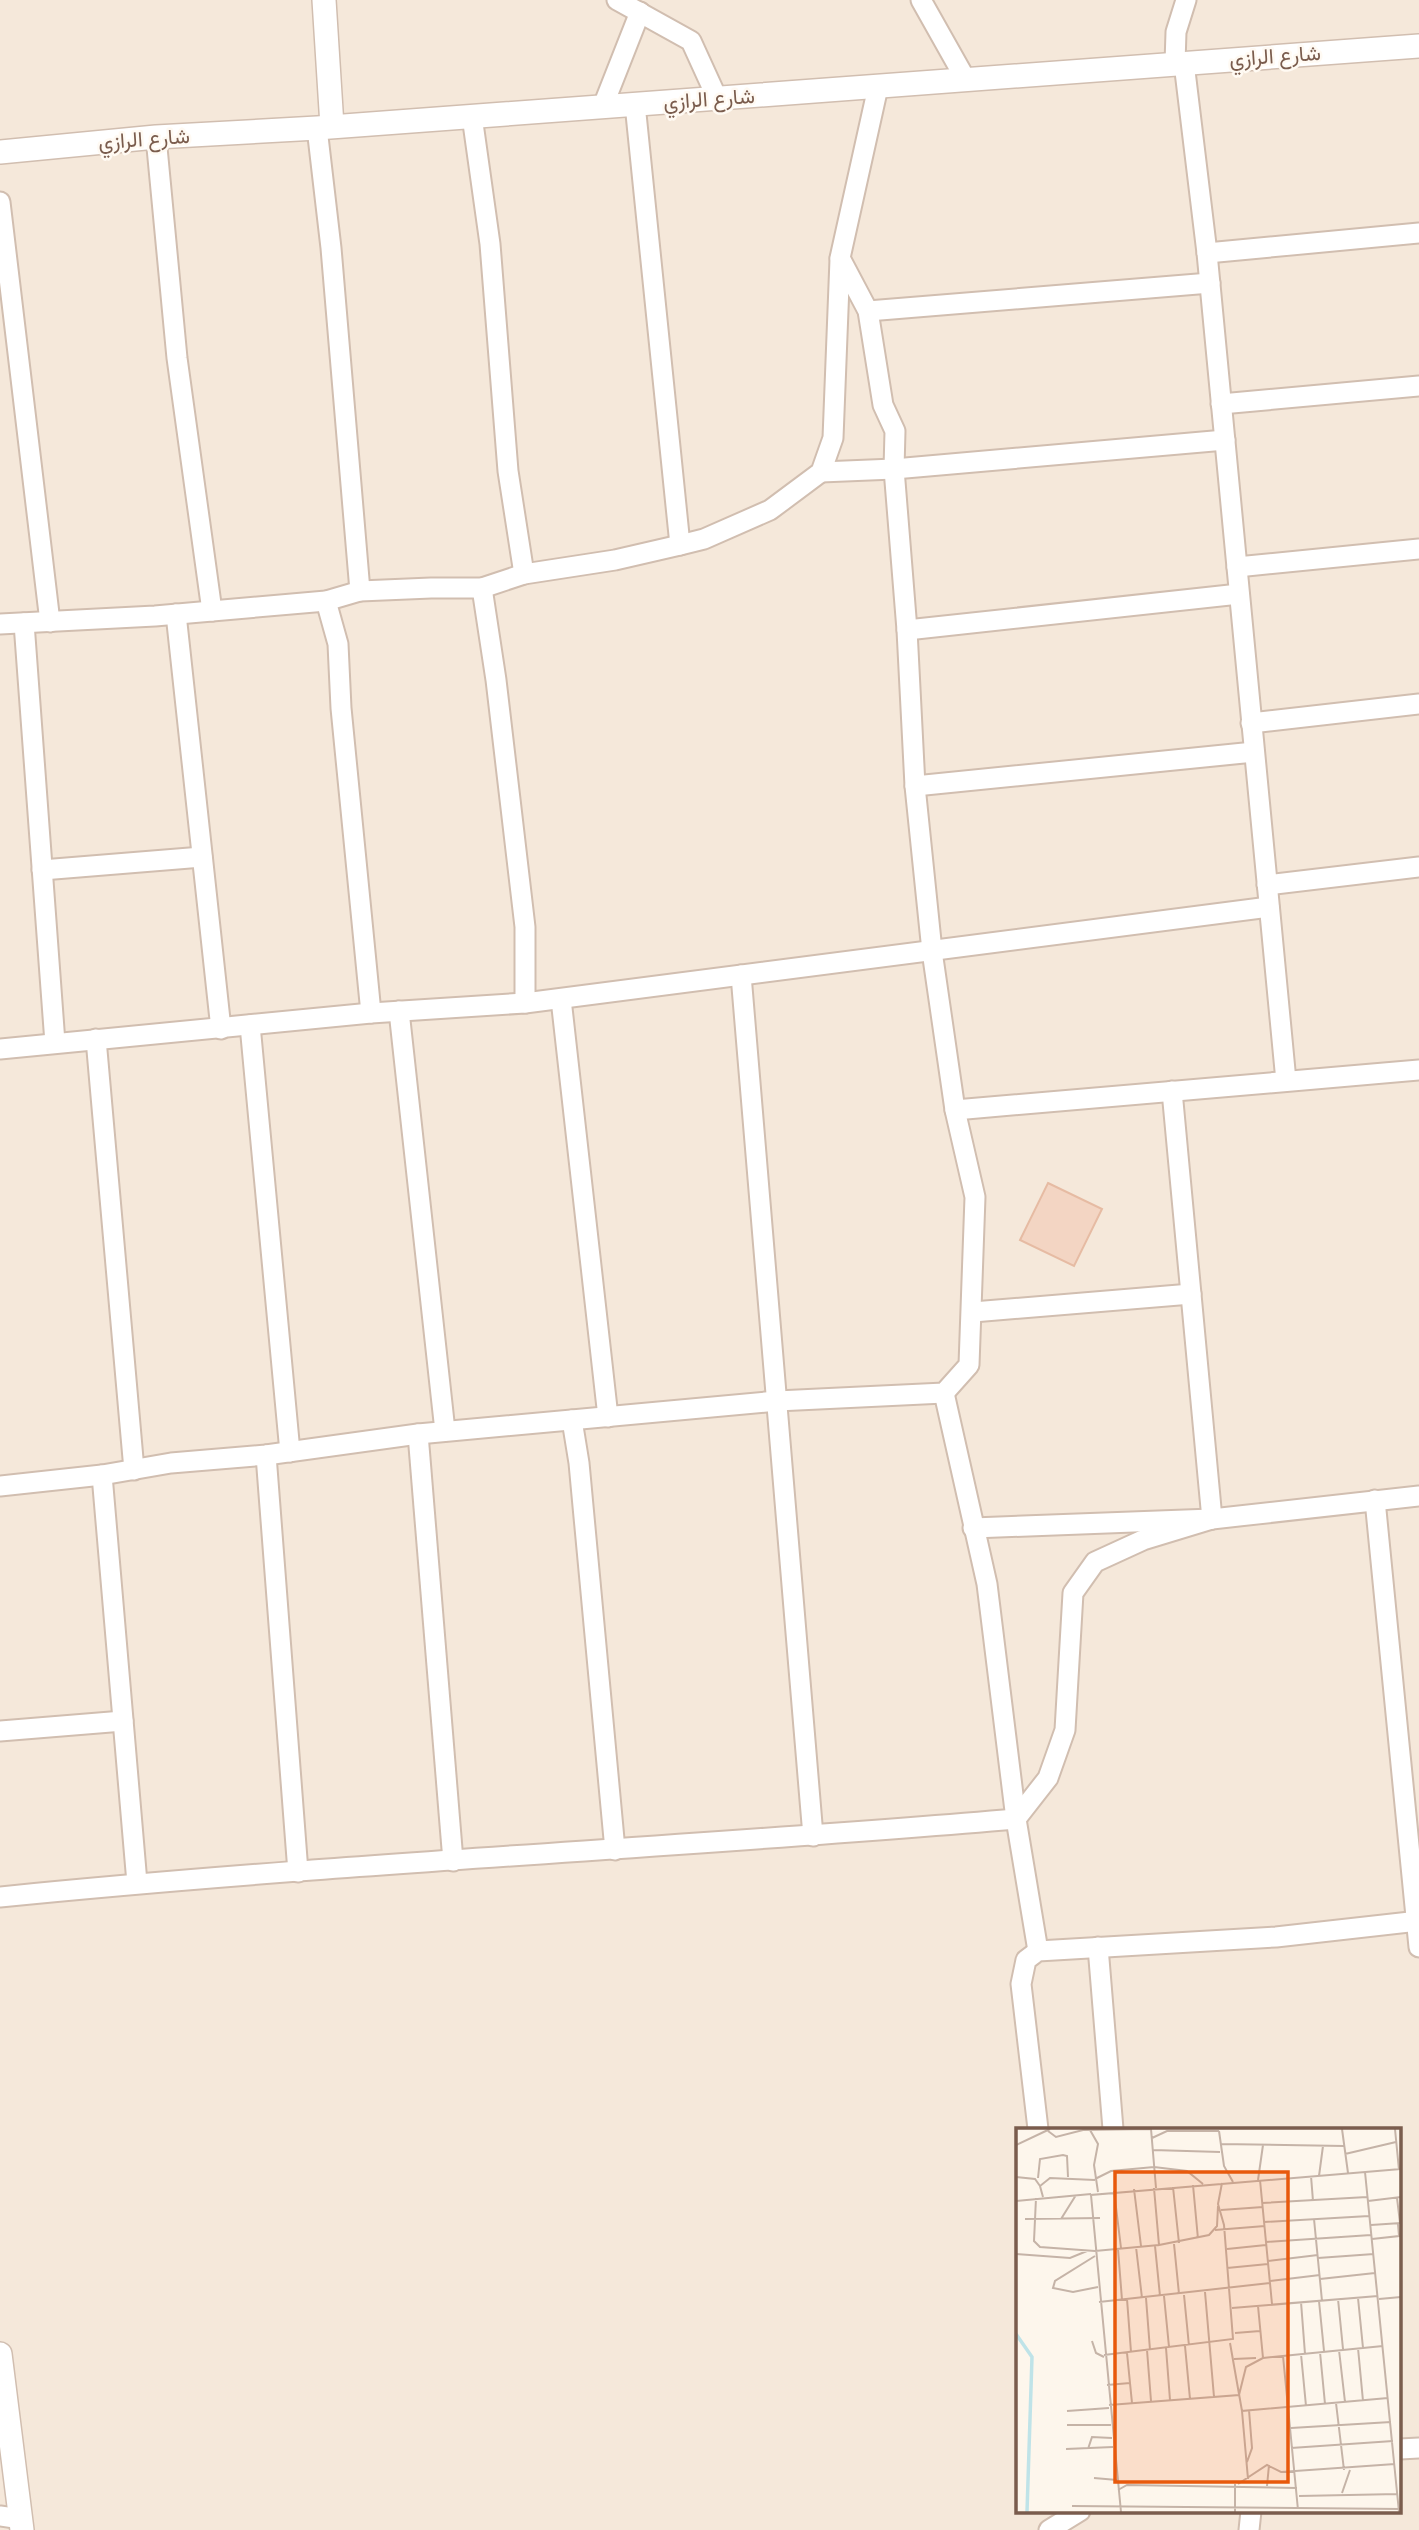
<svg xmlns="http://www.w3.org/2000/svg" width="1419" height="2530" font-family="Figtree,Vazirmatn,sans-serif">
<style>
.residential{fill:#f5e8da;fill-rule:evenodd}
.building{fill:#f3d5c3;stroke:#e6bba3;stroke-width:2}
.lines{fill:none;stroke-linecap:round;stroke-linejoin:round}
.minor-casing{stroke:#d1beb0;stroke-width:23}
.tertiary-casing{stroke:#d1beb0;stroke-width:26}
.minor{stroke:#fff;stroke-width:19}
.tertiary{stroke:#fff;stroke-width:23}
.labels{text-anchor:middle;stroke-width:5;stroke-linejoin:round;paint-order:stroke}
.street-label{font-size:21px;fill:#7a5c4d;stroke:#fffaf3}
.inset-river{fill:none;stroke:#bfe3e8;stroke-width:3.5}
.inset-road{fill:none;stroke:#c5b3a7;stroke-width:2}
.view{fill:#e8590c;fill-opacity:0.15;stroke:#e8590c;stroke-width:3.5}
.inset-edge{fill:none;stroke:#7a5c4d;stroke-width:3.5}
</style>
<rect width="100%" height="100%" fill="#fdf6ec"/>
<!-- residential -->
<path class="residential" d="M 0,0 L 1419,0 L 1419,2530 L 0,2530 ZM 1018,2129 L 1400,2129 L 1400,2511 L 1018,2511 Z"/>
<!-- building -->
<path class="building" d="M 1048,1183 L 1102,1209 L 1074,1266 L 1020,1240 Z"/>
<g class="lines">
<!-- minor casing -->
<g class="minor-casing">
<g id="minor">
<path d="M 617,0 L 691,41 L 717,98"/>
<path d="M 921,0 L 966,80"/>
<path d="M 1175,63 L 1176,32 L 1186,0"/>
<path d="M 1184,63 L 1207,253 L 1286,1081"/>
<path d="M 635,104 L 680,545"/>
<path d="M 603,106 L 640,12"/>
<path d="M 472,116 L 490,244 L 508,471 L 524,574"/>
<path d="M 317,128 L 331,248 L 360,591 L 431,588 L 482,588 L 524,574 L 615,560 L 680,545 L 704,539 L 770,510 L 821,472 L 833,438 L 840,259"/>
<path d="M 156,137 L 177,358 L 212,611"/>
<path d="M 0,202 L 50,622"/>
<path d="M 1207,253 L 1419,233"/>
<path d="M 868,311 L 1210,283"/>
<path d="M 1221,404 L 1419,386"/>
<path d="M 821,472 L 894,469 L 1225,440"/>
<path d="M 1237,567 L 1419,549"/>
<path d="M 482,588 L 496,680 L 525,927 L 525,1003"/>
<path d="M 326,601 L 338,644 L 341,708 L 371,1013"/>
<path d="M 176,614 L 221,1029"/>
<path d="M 24,623 L 55,1043"/>
<path d="M 0,624 L 155,616 L 326,601 L 360,591"/>
<path d="M 907,630 L 1239,594"/>
<path d="M 1251,723 L 1419,704"/>
<path d="M 915,786 L 1254,752"/>
<path d="M 42,870 L 202,857"/>
<path d="M 1267,885 L 1419,867"/>
<path d="M 741,975 L 813,1836"/>
<path d="M 561,999 L 608,1417"/>
<path d="M 399,1011 L 445,1431"/>
<path d="M 250,1025 L 290,1452"/>
<path d="M 96,1039 L 134,1470"/>
<path d="M 0,1049 L 371,1013 L 525,1003 L 1269,907"/>
<path d="M 1172,1091 L 1212,1519"/>
<path d="M 955,1110 L 1419,1070"/>
<path d="M 973,1312 L 1191,1294"/>
<path d="M 944,1393 L 987,1584 L 1016,1819 L 1038,1951"/>
<path d="M 572,1420 L 579,1463 L 615,1850"/>
<path d="M 418,1434 L 453,1861"/>
<path d="M 266,1455 L 298,1872"/>
<path d="M 102,1475 L 137,1883"/>
<path d="M 0,1486 L 102,1475 L 171,1463 L 266,1455 L 418,1434 L 777,1401 L 944,1393 L 969,1365 L 975,1197 L 955,1110 L 932,951 L 915,786 L 907,630 L 894,469 L 895,431 L 883,405 L 868,311 L 840,258 L 878,87"/>
<path d="M 1375,1500 L 1419,1947"/>
<path d="M 973,1528 L 1212,1519 L 1419,1496"/>
<path d="M 0,1731 L 123,1721"/>
<path d="M 0,1897 C 338,1863 678,1848 1016,1819 L 1048,1778 L 1065,1730 L 1073,1593 L 1095,1562 L 1143,1540 L 1212,1519"/>
<path d="M 1098,1947 L 1113,2129"/>
<path d="M 1038,2129 L 1021,1984 L 1026,1960 L 1038,1951 L 1276,1937 L 1419,1921"/>
<path d="M 1400,2449 L 1419,2448"/>
<path d="M 0,2516 L 21,2519"/>
<path d="M 1049,2530 L 1080,2511"/>
<path d="M 1249,2530 L 1251,2511"/>
</g>
</g>
<!-- tertiary casing -->
<g class="tertiary-casing">
<g id="tertiary">
<path d="M 324,0 L 332,126"/>
<path d="M 0,152 L 156,137 L 317,128 L 1419,46"/>
<path d="M 0,2354 L 22,2530"/>
</g>
</g>
<!-- minor -->
<use href="#minor" class="minor"/>
<!-- tertiary -->
<use href="#tertiary" class="tertiary"/>
</g>
<g class="labels">
<!-- street labels -->
<g class="street-label">
<text transform="translate(1275 56) rotate(-4)" y="7">شارع الرازي</text>
<text transform="translate(709 99) rotate(-4)" y="7">شارع الرازي</text>
<text transform="translate(144 139) rotate(-4)" y="7">شارع الرازي</text>
</g>
</g>
<!-- overview -->
<g transform="translate(1016 2128)">
<rect width="385" height="385" fill="#fdf6ec"/>
<path class="inset-river" d="M 0,206 L 16,229 L 11,384"/>
<path class="inset-road" d="M 135,1 L 140,60M 326,1 L 332,45M 379,1 L 383,42M 74,2 L 82,16 L 78,37 L 82,64M 32,3 L 40,9 L 67,2 L 135,1M 203,3 L 208,38 L 217,54M 136,10 L 151,3 L 203,3M 204,16 L 328,18M 0,17 L 34,1M 137,22 L 204,24M 329,26 L 380,14M 349,44 L 383,384M 295,48 L 297,73M 303,48 L 307,18M 0,49 L 19,51 L 24,58M 22,50 L 24,31 L 47,27 L 51,28 L 52,49M 79,51 L 95,43 L 138,39 L 171,43 L 187,56M 242,52 L 247,17M 244,52 L 256,176M 177,57 L 182,111M 157,59 L 163,115M 138,60 L 143,117 L 193,107 L 201,98 L 202,78M 118,61 L 125,118M 98,63 L 105,120M 27,69 L 24,58 L 34,50 L 79,52M 20,70 L 18,113 L 24,119 L 79,123 L 143,117M 381,70 L 384,95M 0,73 L 75,66M 352,73 L 385,69M 246,75 L 351,69M 205,82 L 247,79M 9,91 L 84,90M 45,91 L 60,67M 298,91 L 306,173M 248,94 L 353,88M 355,97 L 385,95M 199,102 L 249,98M 356,111 L 383,108 L 382,96M 250,114 L 355,107M 158,116 L 163,166M 139,118 L 144,168M 120,119 L 126,170M 102,121 L 106,172M 211,121 L 250,117M 0,126 L 54,130 L 71,123M 79,128 L 39,153 L 37,160 L 57,164 L 82,159M 302,130 L 358,126M 252,133 L 302,127M 211,140 L 252,136M 304,151 L 359,145M 254,153 L 304,147M 189,164 L 198,269M 168,167 L 173,218M 148,168 L 153,219M 130,170 L 134,222M 342,170 L 347,220M 111,171 L 115,224M 322,171 L 327,221M 363,171 L 385,169M 303,173 L 308,223M 83,174 L 254,155M 285,174 L 289,226M 242,178 L 247,230M 216,180 L 362,168M 219,205 L 244,203M 76,213 L 80,225 L 88,229M 214,215 L 226,283M 169,218 L 174,271M 150,220 L 154,272M 342,220 L 347,273M 131,222 L 135,273M 323,222 L 329,274M 304,224 L 309,276M 111,225 L 116,275M 285,226 L 290,278M 88,227 L 217,211 L 208,97 L 202,76 L 206,55M 267,228 L 282,382M 247,230 L 367,218M 218,231 L 240,230M 91,257 L 114,255M 320,275 L 328,342M 93,277 L 223,267 L 230,239 L 247,230M 51,283 L 93,280M 51,297 L 95,297M 275,300 L 375,294M 275,320 L 377,313M 50,321 L 97,319M 72,321 L 76,309 L 96,310M 231,334 L 236,320 L 233,282M 78,350 L 101,352M 232,351 L 226,283 L 372,270M 222,356 L 251,337 L 265,344 L 379,336M 251,358 L 253,337M 102,362 L 111,357 L 281,360M 326,365 L 334,342M 283,368 L 382,366M 56,378 L 385,381M 105,384 L 75,67 L 385,41M 219,384 L 219,356"/>
<path class="view" d="M 99,44 L 272,44 L 272,354 L 99,354 Z"/>
<rect width="385" height="385" class="inset-edge"/>
</g>
</svg>
